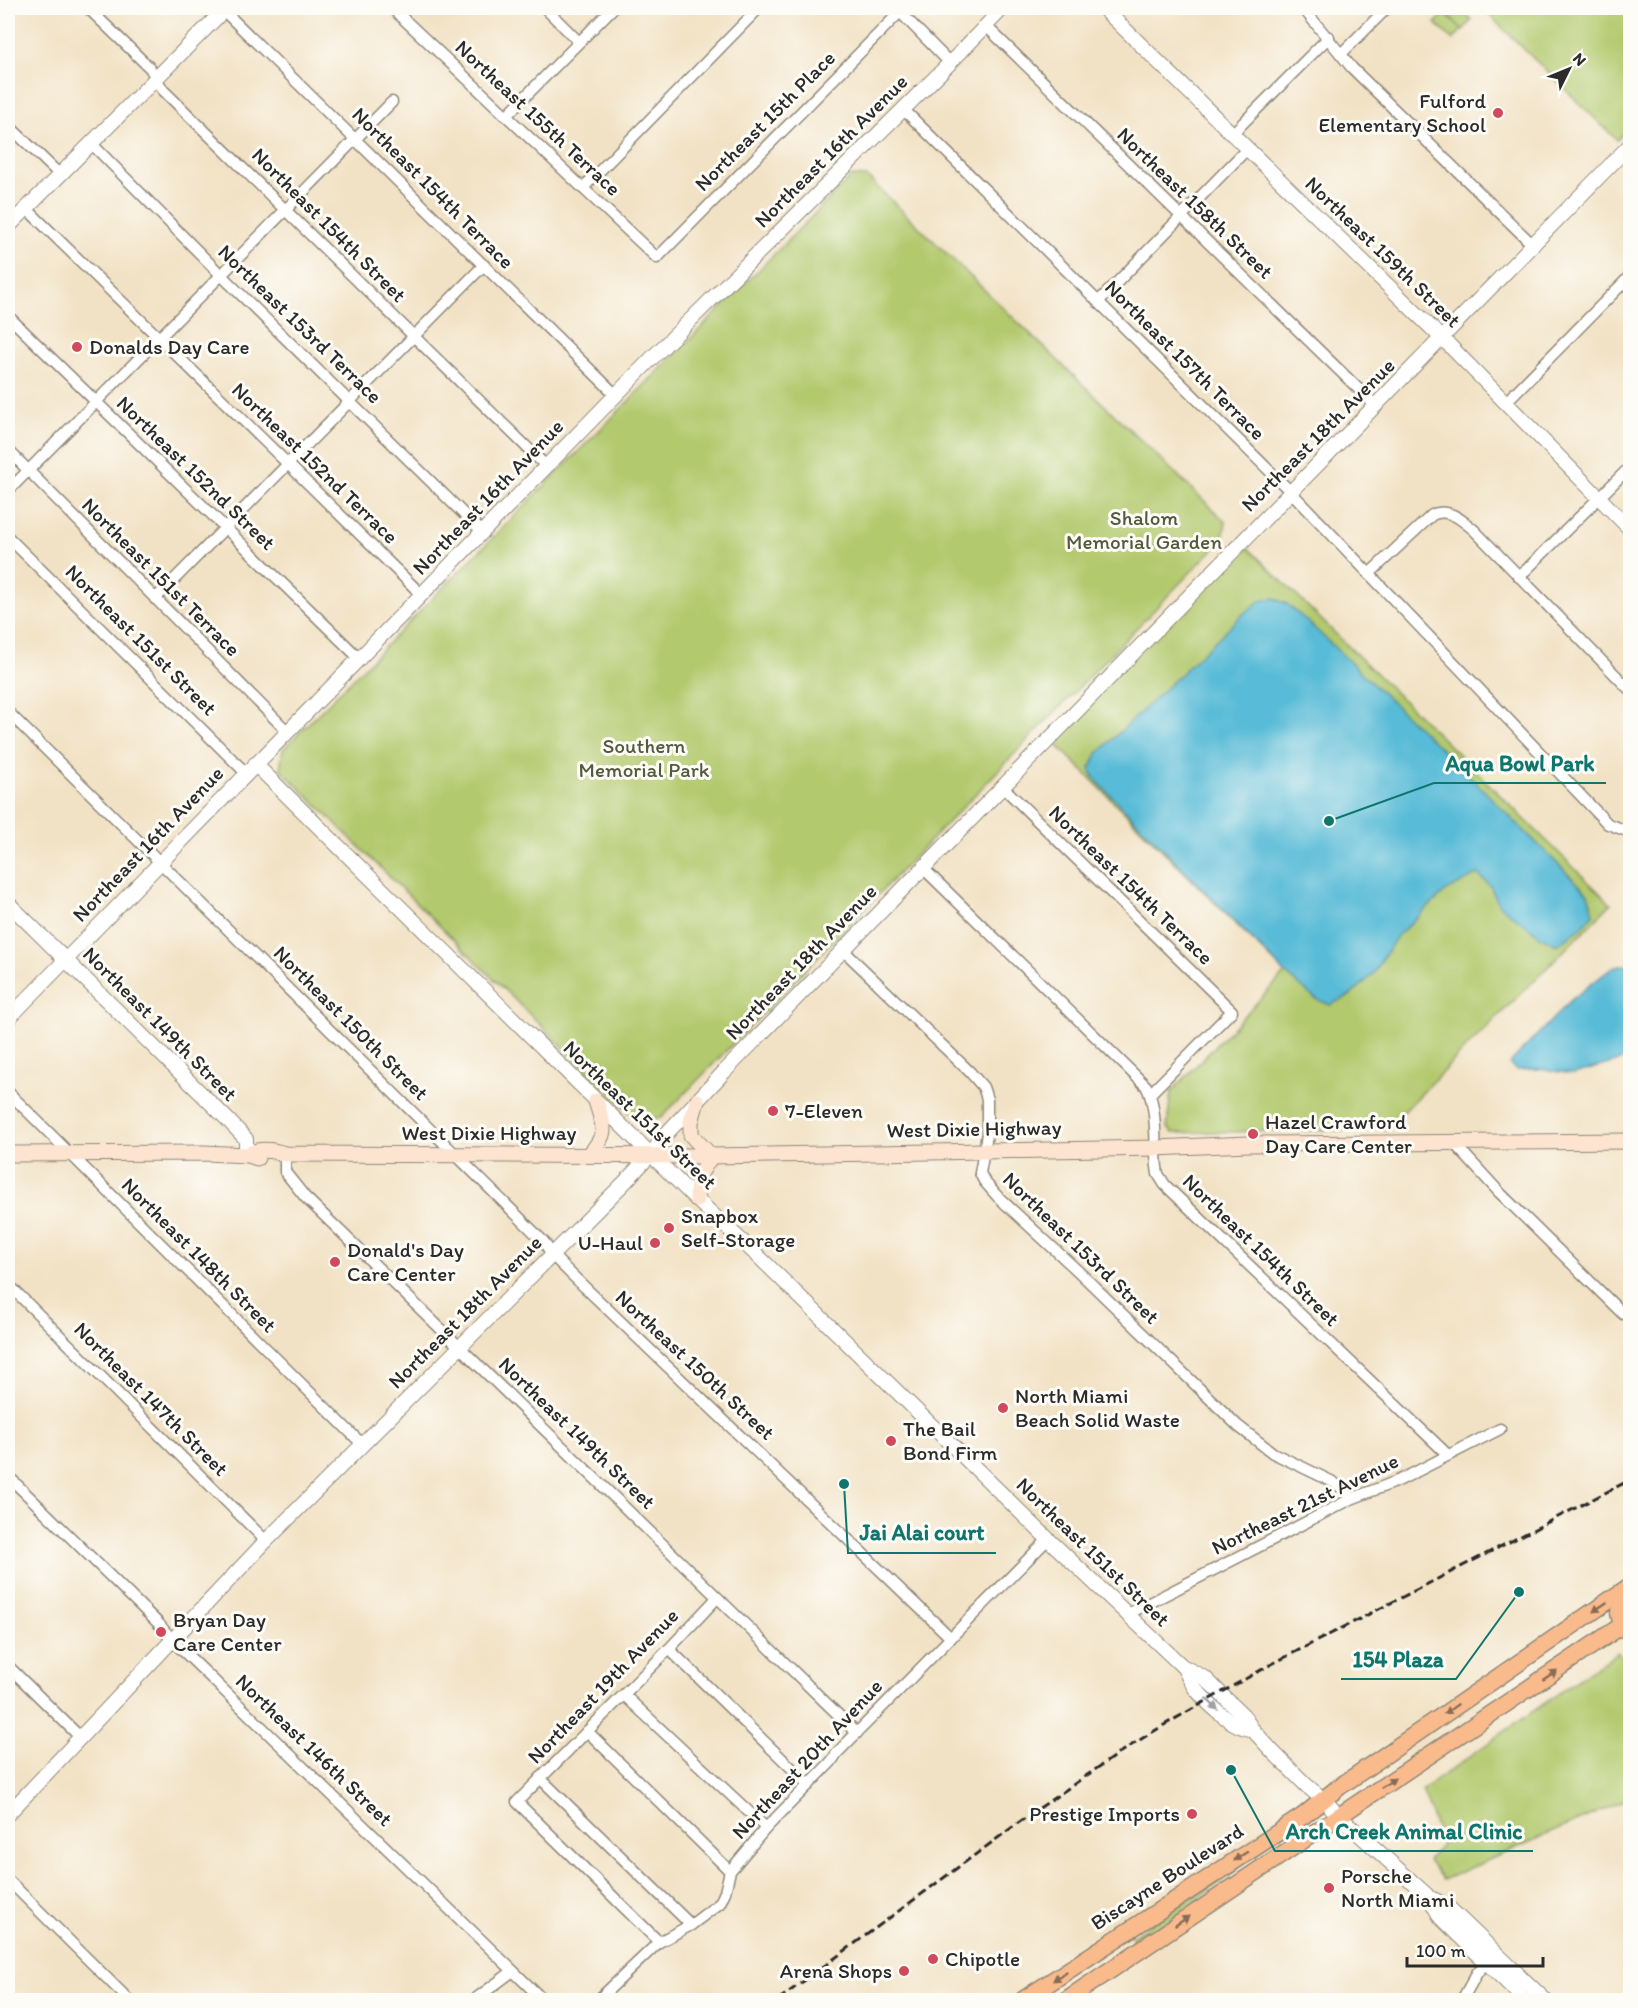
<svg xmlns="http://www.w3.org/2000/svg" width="1638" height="2008" font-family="Itim,sans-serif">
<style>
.green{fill:#b2c96d;stroke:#6e7a4c;stroke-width:1.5}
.water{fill:#59bbd7;stroke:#427381;stroke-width:1.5}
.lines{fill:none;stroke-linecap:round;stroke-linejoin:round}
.minor-casing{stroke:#8e8678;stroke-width:13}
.tertiary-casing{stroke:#8e8678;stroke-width:16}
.secondary-casing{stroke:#8e8678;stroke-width:17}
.primary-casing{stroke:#8e8678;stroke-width:19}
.minor{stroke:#fff;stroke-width:10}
.tertiary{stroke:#fff;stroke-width:14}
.secondary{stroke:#fde4d1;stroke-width:15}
.primary{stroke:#fabb8c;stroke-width:16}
.rail{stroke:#2b2b2b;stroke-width:3;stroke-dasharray:9 4.5;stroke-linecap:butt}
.oneway{fill:#886c57}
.oneway2{fill:#a0a0a0}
.poi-dot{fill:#d1495b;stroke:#fdfcf7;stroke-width:2}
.labels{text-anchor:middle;stroke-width:6;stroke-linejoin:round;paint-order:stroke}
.poi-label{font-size:21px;fill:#2b2b2b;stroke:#fdfcf7;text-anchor:start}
.street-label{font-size:21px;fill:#2b2b2b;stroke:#fdfcf7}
.park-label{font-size:21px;fill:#545a3f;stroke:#fdfcf7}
.leader{fill:none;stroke:#0f766e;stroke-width:2}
.callout-dot{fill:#0f766e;stroke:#fdfcf7;stroke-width:2}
.callout-label{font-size:22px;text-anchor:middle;font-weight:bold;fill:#0f766e;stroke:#fdfcf7;stroke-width:6;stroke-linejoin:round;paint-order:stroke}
</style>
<rect width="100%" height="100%" fill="#fdfcf7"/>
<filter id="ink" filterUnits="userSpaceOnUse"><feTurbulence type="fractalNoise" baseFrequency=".0167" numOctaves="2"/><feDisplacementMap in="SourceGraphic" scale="12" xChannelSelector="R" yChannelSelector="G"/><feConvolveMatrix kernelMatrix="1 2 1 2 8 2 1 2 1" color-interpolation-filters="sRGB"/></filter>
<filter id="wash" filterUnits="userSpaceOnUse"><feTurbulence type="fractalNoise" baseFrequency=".008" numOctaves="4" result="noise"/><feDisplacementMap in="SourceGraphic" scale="24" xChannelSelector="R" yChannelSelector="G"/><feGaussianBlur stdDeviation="1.35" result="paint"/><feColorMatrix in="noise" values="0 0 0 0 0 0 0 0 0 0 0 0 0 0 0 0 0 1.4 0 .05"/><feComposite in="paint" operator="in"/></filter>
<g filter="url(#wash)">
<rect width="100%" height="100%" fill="#f2e2c5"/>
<!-- green -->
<g class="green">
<path d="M 1450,8 L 1460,8 L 1472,20 L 1463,30 L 1445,12 Z"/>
<path d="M 1482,8 L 1630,8 L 1630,127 L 1617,140 Z"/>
<path d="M 1445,14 L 1462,30 L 1453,40 L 1435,23 Z"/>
<path d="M 852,176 L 867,177 L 1226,522 L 1223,539 L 661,1118 L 635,1118 L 280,769 L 283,749 Z"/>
<path d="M 1242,542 L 1611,904 L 1462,1052 L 1387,1129 L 1173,1133 L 1167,1127 L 1171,1092 L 1285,973 L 1050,738 Z"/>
<path d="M 1617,1652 L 1630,1664 L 1630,1798 L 1443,1880 L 1428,1860 L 1442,1843 L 1422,1790 Z"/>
<path d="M 1237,1868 L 1238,1869 L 1178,1915 L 1136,1942 L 1132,1941 L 1132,1936 Z"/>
</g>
<!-- water -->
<g class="water">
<path d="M 1274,598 L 1287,604 L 1309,623 L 1457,764 L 1588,894 L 1594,913 L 1584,925 L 1557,945 L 1540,936 L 1499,905 L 1490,886 L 1478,874 L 1445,892 L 1397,936 L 1373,974 L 1351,995 L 1330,1005 L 1314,998 L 1285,973 L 1095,779 L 1090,769 L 1097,754 L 1243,614 L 1260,601 Z"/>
<path d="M 1630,964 L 1630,1058 L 1574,1074 L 1539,1069 L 1516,1070 L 1509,1064 L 1573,998 L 1612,968 Z"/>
</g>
</g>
<g filter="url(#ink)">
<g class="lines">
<!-- minor casing -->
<g class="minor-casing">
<g id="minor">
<path d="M 88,8 L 150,68 L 163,90 L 547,467"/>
<path d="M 392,8 L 657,258 L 900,12"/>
<path d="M 545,8 L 579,42"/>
<path d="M 896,8 L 950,63"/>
<path d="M 1303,8 L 1352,68 L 1533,245"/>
<path d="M 223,10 L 616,395"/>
<path d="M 986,26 L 1377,407"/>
<path d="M 1341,54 L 1387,8"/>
<path d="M 903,109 L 1291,492 L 1608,824 L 1630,832"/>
<path d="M 506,116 L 613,8"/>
<path d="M 8,125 L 59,174"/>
<path d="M 1232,134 L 1329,37"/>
<path d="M 91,143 L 221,275 L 482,532"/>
<path d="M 583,188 L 759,8"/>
<path d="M 26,208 L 422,595"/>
<path d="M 1098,302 L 1247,149"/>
<path d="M 8,316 L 359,658"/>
<path d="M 1506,402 L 1630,276"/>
<path d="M 8,450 L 287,731"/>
<path d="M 12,487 L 392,102"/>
<path d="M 8,537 L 246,773"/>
<path d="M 1369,574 L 1432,515 C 1448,507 1462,520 1474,530 L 1630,690"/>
<path d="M 1519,577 L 1630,467"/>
<path d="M 155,599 L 484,265"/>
<path d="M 8,712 L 544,1242 L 552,1255 L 572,1275 L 951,1638"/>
<path d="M 1002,786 L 1232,1011 L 1150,1094"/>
<path d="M 923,868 L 1146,1086 C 1158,1107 1154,1143 1157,1167 L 1158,1174 L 1165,1185 L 1448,1455"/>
<path d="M 843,950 L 970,1072 L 983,1087 L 987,1099 L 987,1134 L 980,1173 L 984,1181 L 997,1196 L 1079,1272 L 1238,1426 L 1273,1453 L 1331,1481 L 1347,1491 L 1351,1499"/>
<path d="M 8,1092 L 363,1445"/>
<path d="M 1454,1143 L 1499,1192 L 1623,1314"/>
<path d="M 285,1154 L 285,1172 L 305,1197 L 857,1733"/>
<path d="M 8,1284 L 266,1541"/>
<path d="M 8,1476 L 159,1624 L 172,1640 L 543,2000"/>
<path d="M 1128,1614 L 1351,1499 L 1400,1480 L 1500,1429"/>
<path d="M 669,1649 L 809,1785"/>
<path d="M 8,1666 L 80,1737"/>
<path d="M 624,1695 L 766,1828"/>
<path d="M 587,1731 L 730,1871"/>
<path d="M 540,1778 L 691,1925"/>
<path d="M 8,1880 L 129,2000"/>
<path d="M 659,1942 L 517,1802 L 669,1649 L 717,1598"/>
<path d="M 474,2000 L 513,1971"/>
<path d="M 598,2000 L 659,1942 L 691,1925 L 720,1903 L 725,1892 L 730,1871 L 766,1828 L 831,1762 L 837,1753 L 1048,1539"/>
<path d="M 1462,2000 L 1477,1973 L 1491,1957"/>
</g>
</g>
<!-- tertiary casing -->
<g class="tertiary-casing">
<g id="tertiary">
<path d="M 1103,8 L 1450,346 L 1630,529"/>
<path d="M 8,227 L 226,8"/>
<path d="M 255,764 L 697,1200 L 757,1255 L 1048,1539 L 1182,1666 L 1205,1678 L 1224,1697 L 1243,1715 L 1252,1729 L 1274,1753 L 1307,1786 L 1324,1800 L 1340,1817 L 1429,1897 L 1447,1906 L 1545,2000"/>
<path d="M 8,903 L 228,1120 L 246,1139 L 246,1155"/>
<path d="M 8,1019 L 651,359 L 950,63 L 1003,8"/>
<path d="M 1184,1668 C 1187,1674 1191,1682 1195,1688 C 1207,1703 1233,1729 1252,1729"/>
<path d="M 8,1814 L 266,1541 L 626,1181 L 651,1154 L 667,1133 L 724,1072 L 1630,145"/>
<path d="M 1429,1897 L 1441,1918 L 1525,2000"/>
</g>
</g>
<!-- secondary casing -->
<g class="secondary-casing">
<g id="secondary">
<path d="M 697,1101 L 691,1122 L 691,1135 L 711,1156"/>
<path d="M 8,1154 L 204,1153 L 248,1155 L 257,1158"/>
<path d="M 590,1154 C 609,1131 604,1128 596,1101"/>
<path d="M 248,1155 C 259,1147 273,1150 285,1154 L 711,1156 L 1155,1148 L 1248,1144 L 1630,1141"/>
<path d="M 697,1200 L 698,1177 L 711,1156"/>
</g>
</g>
<!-- primary casing -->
<g class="primary-casing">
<g id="primary">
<path d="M 1622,1626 L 1619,1613 L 1630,1597"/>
<path d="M 1023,2000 L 1303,1816 L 1339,1787 L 1630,1586"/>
<path d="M 1066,2000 L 1630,1620"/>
</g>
</g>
<!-- minor -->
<use href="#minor" class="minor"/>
<!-- tertiary -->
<use href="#tertiary" class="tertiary"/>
<!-- secondary -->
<use href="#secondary" class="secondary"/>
<!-- primary -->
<use href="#primary" class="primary"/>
<!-- rail -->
<path class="rail" d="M 778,2000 L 1025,1818 L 1122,1751 L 1164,1725 L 1270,1665 L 1630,1480"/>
</g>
<!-- one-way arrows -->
<defs><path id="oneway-solid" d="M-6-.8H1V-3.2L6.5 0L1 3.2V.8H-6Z" transform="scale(1.5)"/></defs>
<g class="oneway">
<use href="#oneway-solid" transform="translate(1600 1607) rotate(146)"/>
<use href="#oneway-solid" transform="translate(1550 1675) rotate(-34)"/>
<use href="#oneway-solid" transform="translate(1451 1709) rotate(145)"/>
<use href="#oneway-solid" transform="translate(1388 1783) rotate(-34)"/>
<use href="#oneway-solid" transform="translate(1241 1856) rotate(146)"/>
<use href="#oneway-solid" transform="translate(1182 1921) rotate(-34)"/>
<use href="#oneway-solid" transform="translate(1060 1976) rotate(146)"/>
</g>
<use class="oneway2" href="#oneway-solid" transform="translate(1212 1704) rotate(44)"/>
</g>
<!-- markers -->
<g class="poi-dot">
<circle cx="1498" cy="113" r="6"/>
<circle cx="77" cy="347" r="6"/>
<circle cx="773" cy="1111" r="6"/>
<circle cx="1253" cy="1134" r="6"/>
<circle cx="669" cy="1228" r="6"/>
<circle cx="655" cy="1243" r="6"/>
<circle cx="335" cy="1262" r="6"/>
<circle cx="1003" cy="1408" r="6"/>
<circle cx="891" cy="1441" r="6"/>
<circle cx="161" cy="1632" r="6"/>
<circle cx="1192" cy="1814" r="6"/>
<circle cx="1329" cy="1888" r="6"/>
<circle cx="933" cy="1959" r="6"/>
<circle cx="904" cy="1971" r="6"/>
</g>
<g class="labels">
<!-- poi labels -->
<g class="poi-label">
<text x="1486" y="108" text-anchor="end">Fulford<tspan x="1486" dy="24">Elementary School</tspan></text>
<text x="89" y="354">Donalds Day Care</text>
<text x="785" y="1118">7-Eleven</text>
<text x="1265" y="1129">Hazel Crawford<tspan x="1265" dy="24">Day Care Center</tspan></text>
<text x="681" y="1223">Snapbox<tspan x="681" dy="24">Self-Storage</tspan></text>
<text x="643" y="1250" text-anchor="end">U-Haul</text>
<text x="347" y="1257">Donald's Day<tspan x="347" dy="24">Care Center</tspan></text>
<text x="1015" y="1403">North Miami<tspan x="1015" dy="24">Beach Solid Waste</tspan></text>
<text x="903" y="1436">The Bail<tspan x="903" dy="24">Bond Firm</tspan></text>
<text x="173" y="1627">Bryan Day<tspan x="173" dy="24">Care Center</tspan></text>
<text x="1180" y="1821" text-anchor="end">Prestige Imports</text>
<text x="1341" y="1883">Porsche<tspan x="1341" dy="24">North Miami</tspan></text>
<text x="945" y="1966">Chipotle</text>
<text x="892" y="1978" text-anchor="end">Arena Shops</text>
</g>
<!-- street labels -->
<g class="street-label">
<text transform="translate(538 118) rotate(43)" y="7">Northeast 155th Terrace</text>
<text transform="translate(765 121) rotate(-45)" y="7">Northeast 15th Place</text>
<text transform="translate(831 151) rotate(-45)" y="7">Northeast 16th Avenue</text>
<text transform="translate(433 188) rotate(45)" y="7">Northeast 154th Terrace</text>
<text transform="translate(1195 203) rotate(44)" y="7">Northeast 158th Street</text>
<text transform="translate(329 225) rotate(45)" y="7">Northeast 154th Street</text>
<text transform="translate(1383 252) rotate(44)" y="7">Northeast 159th Street</text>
<text transform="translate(300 324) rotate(44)" y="7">Northeast 153rd Terrace</text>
<text transform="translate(1185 360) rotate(45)" y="7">Northeast 157th Terrace</text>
<text transform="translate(1318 435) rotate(-45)" y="7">Northeast 18th Avenue</text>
<text transform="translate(315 463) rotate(44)" y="7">Northeast 152nd Terrace</text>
<text transform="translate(196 473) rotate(44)" y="7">Northeast 152nd Street</text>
<text transform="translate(488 497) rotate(-46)" y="7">Northeast 16th Avenue</text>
<text transform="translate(161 577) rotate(45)" y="7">Northeast 151st Terrace</text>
<text transform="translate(141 640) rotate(45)" y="7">Northeast 151st Street</text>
<text transform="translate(148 844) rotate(-46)" y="7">Northeast 16th Avenue</text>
<text transform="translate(1131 885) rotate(44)" y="7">Northeast 154th Terrace</text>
<text transform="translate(801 962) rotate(-46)" y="7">Northeast 18th Avenue</text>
<text transform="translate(351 1023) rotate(45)" y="7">Northeast 150th Street</text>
<text transform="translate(160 1024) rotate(45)" y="7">Northeast 149th Street</text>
<text transform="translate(640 1115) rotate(44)" y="7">Northeast 151st Street</text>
<text transform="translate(974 1129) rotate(-1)" y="7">West Dixie Highway</text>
<text x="489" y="1140">West Dixie Highway</text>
<text transform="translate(1081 1248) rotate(44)" y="7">Northeast 153rd Street</text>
<text transform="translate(1261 1250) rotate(44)" y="7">Northeast 154th Street</text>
<text transform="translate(199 1255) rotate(45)" y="7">Northeast 148th Street</text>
<text transform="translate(465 1312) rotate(-45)" y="7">Northeast 18th Avenue</text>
<text transform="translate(695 1365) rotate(43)" y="7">Northeast 150th Street</text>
<text transform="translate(151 1399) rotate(45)" y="7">Northeast 147th Street</text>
<text transform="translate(577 1433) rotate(44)" y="7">Northeast 149th Street</text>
<text transform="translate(1305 1504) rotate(-26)" y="7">Northeast 21st Avenue</text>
<text transform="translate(1093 1552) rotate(44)" y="7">Northeast 151st Street</text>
<text transform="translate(603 1686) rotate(-46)" y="7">Northeast 19th Avenue</text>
<text transform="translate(314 1750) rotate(44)" y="7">Northeast 146th Street</text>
<text transform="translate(807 1759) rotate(-47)" y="7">Northeast 20th Avenue</text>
<text transform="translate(1167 1877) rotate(-33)" y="7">Biscayne Boulevard</text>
</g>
<!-- park labels -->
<g class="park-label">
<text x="1144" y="525">Shalom<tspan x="1144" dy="24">Memorial Garden</tspan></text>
<text x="644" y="753">Southern<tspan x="644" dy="24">Memorial Park</tspan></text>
</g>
</g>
<!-- callouts -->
<path class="leader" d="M1329 821L1434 783H1606M844 1484L848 1553H996M1519 1592L1456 1679H1341M1231 1770L1275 1851H1533"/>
<g class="callout-dot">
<circle cx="1329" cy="821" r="6"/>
<circle cx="844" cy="1484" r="6"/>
<circle cx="1519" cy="1592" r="6"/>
<circle cx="1231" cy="1770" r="6"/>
</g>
<g class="callout-label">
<text x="1520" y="771">Aqua Bowl Park</text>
<text x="922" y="1540">Jai Alai court</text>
<text x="1398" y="1667">154 Plaza</text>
<text x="1404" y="1839">Arch Creek Animal Clinic</text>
</g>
<!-- margin -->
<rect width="1638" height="2008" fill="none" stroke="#fdfcf7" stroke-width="30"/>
<!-- north arrow -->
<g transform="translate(1569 69) rotate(47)" stroke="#fdfcf7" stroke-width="4.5" paint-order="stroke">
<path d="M0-4.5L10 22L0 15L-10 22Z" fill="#2b2b2b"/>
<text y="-9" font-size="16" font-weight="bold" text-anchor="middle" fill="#2b2b2b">N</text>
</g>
<!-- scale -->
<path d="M1407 1957v9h136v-9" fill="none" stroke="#2b2b2b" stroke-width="3"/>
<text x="1416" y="1957" font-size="18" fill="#2b2b2b" stroke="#fdfcf7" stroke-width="4.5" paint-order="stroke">100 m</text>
</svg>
